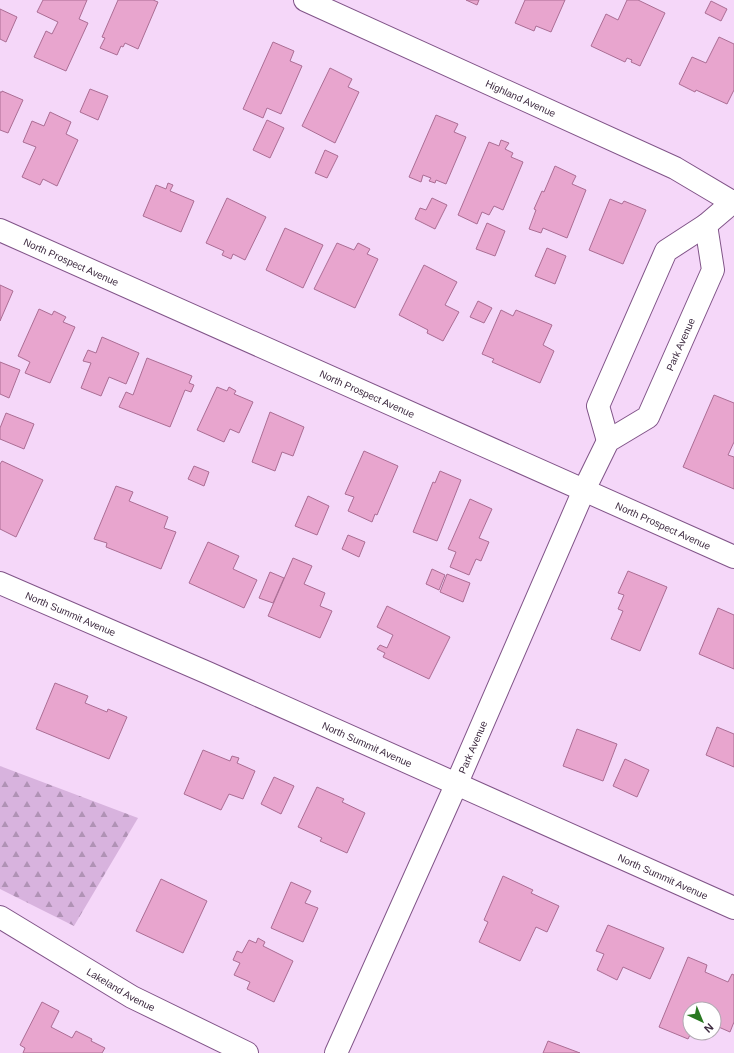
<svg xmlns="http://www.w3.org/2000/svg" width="734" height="1053" font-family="Arial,sans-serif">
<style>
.forest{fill:url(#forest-firs)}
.building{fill:#e8a5ce;stroke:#ab6d94}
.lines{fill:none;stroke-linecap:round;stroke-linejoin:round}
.minor-casing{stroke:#805488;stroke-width:24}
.minor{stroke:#fff;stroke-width:22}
.labels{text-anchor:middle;stroke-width:4;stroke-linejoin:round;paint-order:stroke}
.street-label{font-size:10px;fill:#3c293f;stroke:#fff}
</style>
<defs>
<pattern id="forest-firs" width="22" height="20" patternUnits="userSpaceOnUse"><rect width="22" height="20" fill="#d8b3de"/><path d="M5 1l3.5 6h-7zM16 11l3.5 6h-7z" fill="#b092b5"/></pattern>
</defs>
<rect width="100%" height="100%" fill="#f5d7f9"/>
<!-- forest -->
<path class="forest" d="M 0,766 L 138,818 L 74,926 L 0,889 Z"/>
<!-- building -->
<g class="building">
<path d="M 43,0 L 87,0 L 79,19 L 88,23 L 66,71 L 34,57 L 46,31 L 52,34 L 58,22 L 37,12 Z"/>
<path d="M 118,0 L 153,0 L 158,2 L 138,49 L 125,43 L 123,47 L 121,46 L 117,55 L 100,48 L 105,38 L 102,37 Z"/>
<path d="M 466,0 L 479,0 L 477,5 Z"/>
<path d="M 525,0 L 565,0 L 551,32 L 536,26 L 534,31 L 515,23 Z"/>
<path d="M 627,0 L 638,0 L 665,13 L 640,66 L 631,62 L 632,60 L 627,58 L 625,62 L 591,46 L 606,14 L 618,20 Z"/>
<path d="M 711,1 L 727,9 L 721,21 L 705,13 Z"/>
<path d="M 0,9 L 17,17 L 6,42 L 0,39 Z"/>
<path d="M 719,37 L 734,44 L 734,90 L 727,104 L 696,90 L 695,92 L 679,84 L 692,57 L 706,63 Z"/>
<path d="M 273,42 L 294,51 L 290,61 L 302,66 L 281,114 L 267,108 L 263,118 L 243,109 Z"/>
<path d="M 330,68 L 352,79 L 348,87 L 359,92 L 335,143 L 302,126 Z"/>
<path d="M 90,89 L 108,96 L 98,120 L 80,112 Z"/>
<path d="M 2,91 L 23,100 L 8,133 L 0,130 L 0,92 L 2,92 Z"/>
<path d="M 50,112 L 71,122 L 66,134 L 78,140 L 57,186 L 43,179 L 40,185 L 22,177 L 36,147 L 23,142 L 32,121 L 44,126 Z"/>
<path d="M 436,115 L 458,124 L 454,132 L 466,137 L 446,184 L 436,180 L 435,183 L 429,181 L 431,178 L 423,175 L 421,182 L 409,177 Z"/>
<path d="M 267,120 L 284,128 L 270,158 L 253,150 Z"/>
<path d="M 501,140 L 509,143 L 505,149 L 513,153 L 511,157 L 523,162 L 503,210 L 494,206 L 489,215 L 482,212 L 477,224 L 458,215 L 489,142 L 499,146 Z"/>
<path d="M 325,150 L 338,156 L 327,178 L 315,173 Z"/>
<path d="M 555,166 L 576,176 L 572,184 L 586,190 L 567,238 L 543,228 L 541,233 L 529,229 L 536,210 L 534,209 L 542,191 L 544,192 Z"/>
<path d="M 168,183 L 173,185 L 170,191 L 194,201 L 181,232 L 143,216 L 156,185 L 166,189 Z"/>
<path d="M 227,198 L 266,217 L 245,260 L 233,254 L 231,259 L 222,255 L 224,251 L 206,243 Z"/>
<path d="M 432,198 L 447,205 L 435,229 L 415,219 L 420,208 L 426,210 Z"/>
<path d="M 610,199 L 622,204 L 624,201 L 646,210 L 623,264 L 589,250 Z"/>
<path d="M 487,223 L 505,231 L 495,256 L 476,249 Z"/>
<path d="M 285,228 L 323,245 L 303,288 L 266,270 Z"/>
<path d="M 337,243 L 354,250 L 358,243 L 370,249 L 367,254 L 378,259 L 355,308 L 314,289 Z"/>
<path d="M 547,248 L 566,256 L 555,284 L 535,276 Z"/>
<path d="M 424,265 L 457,282 L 445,305 L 459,312 L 443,341 L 427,333 L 428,330 L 399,315 Z"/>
<path d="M 0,285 L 13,291 L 0,321 Z"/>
<path d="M 478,301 L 492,308 L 484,323 L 470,317 Z"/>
<path d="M 39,309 L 52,315 L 54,311 L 66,317 L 63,322 L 75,327 L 50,383 L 25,373 L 30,362 L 18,356 Z"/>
<path d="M 501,310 L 513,316 L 516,310 L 552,325 L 543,345 L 554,351 L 540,383 L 492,362 L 494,359 L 482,354 Z"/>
<path d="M 102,337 L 139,353 L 126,384 L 109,377 L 101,396 L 81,388 L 91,363 L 83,361 L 88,350 L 96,353 Z"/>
<path d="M 147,358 L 192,376 L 189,383 L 194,385 L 191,392 L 185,390 L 170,427 L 119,407 L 126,392 L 133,395 Z"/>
<path d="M 0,362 L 20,370 L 9,398 L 0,394 Z"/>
<path d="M 217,387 L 227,391 L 229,387 L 236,391 L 234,394 L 253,402 L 239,433 L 230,429 L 224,442 L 197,430 Z"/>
<path d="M 714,395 L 734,403 L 734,442 L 728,455 L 734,457 L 734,489 L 683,467 Z"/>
<path d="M 270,412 L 304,427 L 293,456 L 282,452 L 275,471 L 252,462 Z"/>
<path d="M 6,413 L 34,424 L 24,449 L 0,439 L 0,428 Z"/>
<path d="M 364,451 L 398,466 L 377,515 L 375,514 L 372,522 L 348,511 L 354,497 L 345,494 Z"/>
<path d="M 2,461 L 43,480 L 16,537 L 0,529 L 0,464 Z"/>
<path d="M 194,466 L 209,472 L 204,486 L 188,479 Z"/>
<path d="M 440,471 L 461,480 L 437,541 L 413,532 L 433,482 L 435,483 Z"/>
<path d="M 116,486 L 133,492 L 129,501 L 168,517 L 164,528 L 176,532 L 161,569 L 106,547 L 107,543 L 94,539 Z"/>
<path d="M 308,496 L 329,506 L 317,535 L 295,526 Z"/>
<path d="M 470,499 L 492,509 L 479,538 L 489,542 L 481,561 L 476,559 L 469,575 L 450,567 L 456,552 L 448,549 Z"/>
<path d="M 348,535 L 365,542 L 359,557 L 342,549 Z"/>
<path d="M 208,542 L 239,556 L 233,569 L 257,580 L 244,608 L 189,583 Z"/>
<path d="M 293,558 L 312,566 L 304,584 L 325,593 L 320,606 L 332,611 L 320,638 L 268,616 Z"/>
<path d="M 432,569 L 445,575 L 439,590 L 426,584 Z"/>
<path d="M 628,571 L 667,587 L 640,651 L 611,639 L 623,611 L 618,609 L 624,595 L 618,593 Z"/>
<path d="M 270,572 L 284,578 L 273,603 L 259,598 Z"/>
<path d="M 447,574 L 470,583 L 463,602 L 440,592 Z"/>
<path d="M 387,606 L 450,637 L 429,679 L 383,657 L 385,653 L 377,649 L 380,645 L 387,648 L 393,635 L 377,627 Z"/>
<path d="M 718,608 L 734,615 L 734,669 L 699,654 Z"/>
<path d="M 55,683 L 88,696 L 85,703 L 107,712 L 108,709 L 127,717 L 109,759 L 36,729 Z"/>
<path d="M 717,727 L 734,734 L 734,767 L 706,755 Z"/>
<path d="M 577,729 L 617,744 L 603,781 L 563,766 Z"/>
<path d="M 203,750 L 230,761 L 232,756 L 239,758 L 237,763 L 255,771 L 243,799 L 229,794 L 221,810 L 184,794 Z"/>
<path d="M 625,759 L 649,770 L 637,797 L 613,786 Z"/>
<path d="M 274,777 L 294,786 L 281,814 L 261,804 Z"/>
<path d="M 317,787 L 344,799 L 342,802 L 365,813 L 347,853 L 320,841 L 322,838 L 298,827 Z"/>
<path d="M 503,876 L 533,890 L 531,893 L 559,906 L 547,932 L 536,927 L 520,961 L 479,942 L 488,922 L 484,920 Z"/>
<path d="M 161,879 L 207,901 L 183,953 L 136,931 Z"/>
<path d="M 291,882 L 311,891 L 305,903 L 318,908 L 303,942 L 271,928 Z"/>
<path d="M 608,925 L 664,948 L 650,979 L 623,967 L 617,980 L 597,970 L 604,954 L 596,951 Z"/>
<path d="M 258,938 L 265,942 L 263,946 L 293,961 L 274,1002 L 247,989 L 250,982 L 234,975 L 240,963 L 233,960 L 237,951 L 242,953 L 249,940 L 256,943 Z"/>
<path d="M 688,957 L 707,965 L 705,972 L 728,982 L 732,974 L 734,975 L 734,1022 L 730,1032 L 714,1025 L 714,1009 L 690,1009 L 691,1033 L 688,1039 L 659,1027 Z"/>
<path d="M 42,1002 L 59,1011 L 51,1027 L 72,1038 L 76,1031 L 92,1039 L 91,1041 L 105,1048 L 102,1053 L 23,1053 L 25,1048 L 20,1045 Z"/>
<path d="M 548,1041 L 580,1053 L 543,1053 Z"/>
</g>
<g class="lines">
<!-- minor casing -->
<g class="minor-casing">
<g id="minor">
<path id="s1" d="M 305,0 L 675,168 L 734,203"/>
<path id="s2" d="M 0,230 L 734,557"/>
<path d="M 608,441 L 598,406 L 666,251 L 706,225 L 734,201"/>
<path id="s3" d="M 0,583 L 208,673 L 734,908"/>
<path id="s4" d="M 0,917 L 132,997 L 247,1053"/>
<path id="s5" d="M 336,1053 L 456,785 L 584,490 L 608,441 L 648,417 L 713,270 L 706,225"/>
</g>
</g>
<!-- minor -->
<use href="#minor" class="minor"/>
</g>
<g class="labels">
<!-- street labels -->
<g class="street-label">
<text dy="4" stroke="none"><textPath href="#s1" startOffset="237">Highland Avenue</textPath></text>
<text dy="4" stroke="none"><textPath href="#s2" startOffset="78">North Prospect Avenue</textPath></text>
<text dy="4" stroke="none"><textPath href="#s5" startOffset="796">Park Avenue</textPath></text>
<text dy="4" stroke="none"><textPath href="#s2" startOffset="402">North Prospect Avenue</textPath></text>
<text dy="4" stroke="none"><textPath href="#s2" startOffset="726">North Prospect Avenue</textPath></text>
<text dy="4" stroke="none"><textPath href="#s3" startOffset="77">North Summit Avenue</textPath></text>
<text dy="4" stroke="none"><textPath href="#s3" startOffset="401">North Summit Avenue</textPath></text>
<text dy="4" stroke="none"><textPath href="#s5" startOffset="335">Park Avenue</textPath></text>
<text dy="4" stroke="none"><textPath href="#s3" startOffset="725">North Summit Avenue</textPath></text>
<text dy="4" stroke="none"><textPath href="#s4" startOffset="141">Lakeland Avenue</textPath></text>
</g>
</g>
<!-- north arrow -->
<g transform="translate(702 1021) rotate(136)"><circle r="19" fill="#ffffff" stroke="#b1a9b2"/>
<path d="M0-3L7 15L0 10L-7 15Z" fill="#297821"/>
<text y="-6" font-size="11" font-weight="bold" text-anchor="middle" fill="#3c293f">N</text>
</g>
</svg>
